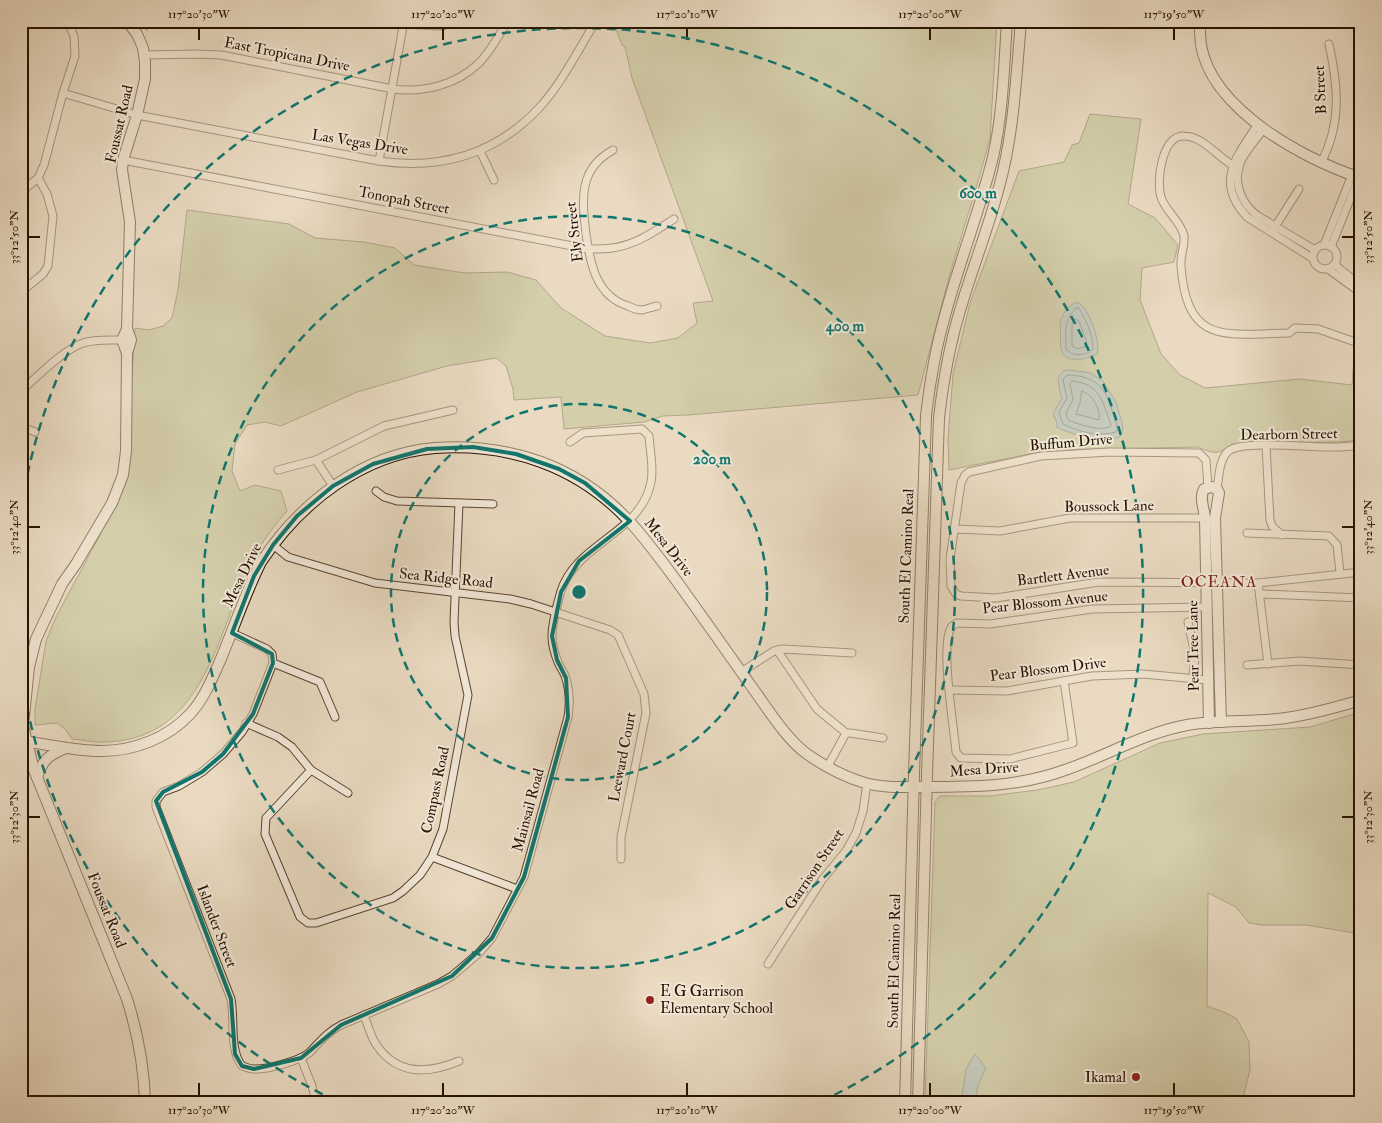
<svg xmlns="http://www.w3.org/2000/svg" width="1382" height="1123" font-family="'IM FELL Double Pica',serif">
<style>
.green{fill:#babe90;stroke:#706848}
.water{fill:#99b9b9;stroke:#6b766f}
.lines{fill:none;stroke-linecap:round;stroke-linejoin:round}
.shore{stroke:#60665c;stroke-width:1}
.stream{stroke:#6b766f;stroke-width:2}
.street-casing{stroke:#584430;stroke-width:9}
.secondary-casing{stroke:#271200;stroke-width:12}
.primary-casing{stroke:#271200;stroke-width:12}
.street{stroke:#f1e7d7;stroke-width:7}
.secondary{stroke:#f1e7d7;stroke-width:10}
.primary{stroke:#e9dac1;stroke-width:10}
.marked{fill:none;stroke:#0f766e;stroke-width:4;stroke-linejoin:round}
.ticks{fill:none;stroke:#271200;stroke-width:2}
.ring{fill:none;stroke:#0f766e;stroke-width:2.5;stroke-dasharray:9 6}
.poi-dot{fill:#8f2418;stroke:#f1e7d7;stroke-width:2}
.labels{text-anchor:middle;stroke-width:4;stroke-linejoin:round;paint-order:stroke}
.street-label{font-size:15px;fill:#271200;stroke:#f1e7d7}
.poi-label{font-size:15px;fill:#271200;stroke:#f1e7d7;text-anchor:start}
.neighbourhood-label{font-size:16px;letter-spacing:1px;fill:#7a1f14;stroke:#f1e7d7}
.centre{fill:#0f766e;stroke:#f1e7d7;stroke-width:2.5}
.ring-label{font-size:15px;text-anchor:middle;font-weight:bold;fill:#0f766e;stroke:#f1e7d7;stroke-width:4;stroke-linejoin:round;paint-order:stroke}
.neatline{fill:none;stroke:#271200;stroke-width:2}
.ticks-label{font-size:12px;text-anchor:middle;fill:#271200}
</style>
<rect width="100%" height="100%" fill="#e9dac1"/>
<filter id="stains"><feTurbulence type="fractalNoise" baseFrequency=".004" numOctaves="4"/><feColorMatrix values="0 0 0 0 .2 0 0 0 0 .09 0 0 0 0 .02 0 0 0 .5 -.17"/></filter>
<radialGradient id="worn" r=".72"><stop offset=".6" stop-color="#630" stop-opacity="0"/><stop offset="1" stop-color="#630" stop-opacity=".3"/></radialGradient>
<!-- green -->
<g class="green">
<path d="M 613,21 L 997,21 L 990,139 L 977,185 L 949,277 L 918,395 L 688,415 L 663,416 L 644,422 L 564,429 L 561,397 L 514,400 L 513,389 L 506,366 L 496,358 L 447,366 L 357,392 L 281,426 L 265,422 L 247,425 L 235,444 L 232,471 L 240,491 L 255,485 L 281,491 L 287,511 C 271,529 255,551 246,574 C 215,644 200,739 106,742 C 95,743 83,740 72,739 L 66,730 L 57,723 L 35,725 L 35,709 L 46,641 L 56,617 L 100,535 L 125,482 L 135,328 L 149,330 L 163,326 L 172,318 L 178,290 L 187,210 L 289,224 L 315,238 L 364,242 L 395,248 L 414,265 L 465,273 L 507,272 L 536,280 L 561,308 L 605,336 L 650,343 L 678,338 L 697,323 L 693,303 L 713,301 L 632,78 L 625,47 L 622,45 Z"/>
<path d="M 1090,114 L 1141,119 L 1128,204 L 1155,218 L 1178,245 L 1174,262 L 1142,268 L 1140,300 L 1161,354 L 1180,375 L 1205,388 L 1300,379 L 1352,385 L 1355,346 L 1361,347 L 1361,440 L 1339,442 L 1232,444 C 1218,455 1214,454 1198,447 L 1050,450 L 949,470 L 948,438 L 953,374 L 970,303 L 1019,171 L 1064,162 L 1072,145 L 1079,143 Z"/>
<path d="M 1361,712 L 1361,934 L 1306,925 L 1262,925 L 1249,923 L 1236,907 L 1208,893 L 1207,1006 L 1226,1013 L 1237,1019 L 1249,1042 L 1250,1070 L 1242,1102 L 925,1102 L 935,802 L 940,796 L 990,796 L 1037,790 L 1074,782 L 1160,743 L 1203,734 L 1310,727 Z"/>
</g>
<!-- water -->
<g class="water">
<path d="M 1077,302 C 1089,307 1101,342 1097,354 C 1088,359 1064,365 1061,349 C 1060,345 1061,331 1060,324 C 1061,315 1068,305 1077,302 Z"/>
<path d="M 1070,370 L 1090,373 L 1102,380 L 1116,402 L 1122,423 L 1123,429 L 1120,437 C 1096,443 1078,436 1056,427 L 1057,423 L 1053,414 L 1062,398 L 1060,393 L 1058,378 L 1063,371 Z"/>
<path d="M 975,1054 L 986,1068 L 978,1085 L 975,1102 L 961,1102 L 966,1069 Z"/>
</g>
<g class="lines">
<!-- shore -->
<g class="shore">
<path d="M 1076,308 L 1079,308 C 1086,320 1093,335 1093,349 C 1087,356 1073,357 1066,349 C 1066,329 1063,323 1076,308 Z"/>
<path d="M 1075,319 L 1079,321 L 1087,343 L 1085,347 L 1077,349 L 1072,346 L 1072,325 Z"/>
<path d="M 1071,375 C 1097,377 1107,389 1113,414 C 1115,421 1119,425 1116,432 C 1099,437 1079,432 1063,424 L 1059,412 L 1067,398 L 1063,380 L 1066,376 Z"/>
<path d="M 1072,381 C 1100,383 1103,403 1111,425 L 1110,427 C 1098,431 1080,425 1068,420 L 1066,413 L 1073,400 L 1070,384 Z"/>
<path d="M 1082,391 C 1093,394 1101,410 1099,420 L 1076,414 L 1080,403 Z"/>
</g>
<!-- stream -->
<g class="stream">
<path d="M 142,21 L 147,30"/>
<path d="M 380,21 L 393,22"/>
<path d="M 410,28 L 444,30 L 455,21"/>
</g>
<!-- street casing -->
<g class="street-casing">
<g id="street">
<path d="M 145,55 L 197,54 L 221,55 L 393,89 C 424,93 456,85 479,63 C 491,51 499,35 508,21"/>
<path d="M 63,93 L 137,115 L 379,161 C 441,170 495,155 539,108 C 562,83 578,50 596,21"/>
<path d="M 1258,124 C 1237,156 1214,182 1247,217 L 1312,258"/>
<path d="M 1264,129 C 1256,139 1247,149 1241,161 C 1232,181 1241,204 1258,216 L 1315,250"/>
<path d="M 613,150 C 578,169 582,200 586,234 C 590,263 596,296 628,306 C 632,308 638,310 642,310 C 647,309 652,307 657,306"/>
<path d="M 480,151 L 494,180"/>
<path d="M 123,160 L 588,249 C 596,249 605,249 612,248 C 636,245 655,231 674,219"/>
<path d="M 379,161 L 404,21"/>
<path d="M 1321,163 C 1342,123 1338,86 1329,44"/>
<path d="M 1239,169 C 1221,161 1204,136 1184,136 C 1162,135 1156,181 1161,197 C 1165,211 1181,221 1184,236 C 1185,246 1180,256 1181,266 C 1187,346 1225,334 1289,333 L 1295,328 L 1318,329 L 1361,344"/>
<path d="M 21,192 L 38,178 L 44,165 L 63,93 L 75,56 L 74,36 L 67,21"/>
<path d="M 1273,230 L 1299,189"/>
<circle cx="1325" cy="257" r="12"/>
<path d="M 1324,245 L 1352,175"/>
<path d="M 1331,247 L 1359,177"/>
<path d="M 1335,265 L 1361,286"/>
<path d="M 1328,269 L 1361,293"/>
<path d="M 21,292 L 43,274 L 48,266 L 53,216 L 47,194 L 38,178"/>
<path d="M 21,391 C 37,377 64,349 83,343 C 95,339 109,340 122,340"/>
<path d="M 21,424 L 25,428 L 35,432"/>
<path d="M 1266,446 L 1270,520 L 1272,526 L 1282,535"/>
<path d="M 316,460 L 333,486"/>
<path d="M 278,470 L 316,460 L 384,426 L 453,410"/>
<path d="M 1208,487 L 1206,460 L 1199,453 L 1110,452 L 1041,456 L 969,472 L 965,475 L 961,483 L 950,559 L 951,586 L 956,594 L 961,596 L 996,598 L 1099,582 L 1258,583 L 1361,572"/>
<path d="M 1217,489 C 1219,477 1219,457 1230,450 C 1248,440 1315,448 1338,447 C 1345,447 1353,446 1361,445"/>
<path d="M 376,491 L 384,497 L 397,501 L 493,504"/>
<path d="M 955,529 L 1000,531 L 1070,518 L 1205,518"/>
<path d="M 1247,533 L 1329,536 L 1337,545 L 1340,573"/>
<path d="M 273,545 L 288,557 L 375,583 L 510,599 L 531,604 L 610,630 L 618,635 L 644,694 L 646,713 L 621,837 L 621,859"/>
<path d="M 1258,583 L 1268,664"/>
<path d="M 1261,594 L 1361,598"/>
<path d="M 1188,622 L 1195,654 L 1193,679"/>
<path d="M 232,633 L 267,649 L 272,654 L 273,663 L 253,714 L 242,732 L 223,754 L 202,772 L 179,786 L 163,792 L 156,801 L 156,807 L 231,999 C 235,1019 229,1050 242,1066 C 246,1067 250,1069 253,1069 C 266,1070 299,1061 309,1053 C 320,1042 326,1033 341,1025 L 438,984 L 452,976 L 479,953 L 492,938 L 524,877 L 568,717 C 570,704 570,692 566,679 C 565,673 560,668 558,662 C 555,655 552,644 552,636 C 552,622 557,605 561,591 C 576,543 641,534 651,482 C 654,468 650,451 649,436 L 642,429 L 583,433 L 570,442"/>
<path d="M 777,650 L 817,709 L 846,733 L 850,733 L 883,738"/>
<path d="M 273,663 L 320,682 L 335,717"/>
<path d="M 1247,665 L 1300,661 L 1361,665"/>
<path d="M 741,672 L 774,651 L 783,649 L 852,653"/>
<path d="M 1064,681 L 1073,743 L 1010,759 L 961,758 L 956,752 C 954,727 940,646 951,628 C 952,625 954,625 957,623 L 990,624 L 1092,609 L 1207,607"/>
<path d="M 950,690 L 1007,691 L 1092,676 L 1143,674 L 1208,680"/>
<path d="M 246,723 L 278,737 L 292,747 L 311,770 L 348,793"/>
<path d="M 828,766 L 846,733"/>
<path d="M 311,770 L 266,818 L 265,834 L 300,917 L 308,923 L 316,923 L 393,898 L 403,891 L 420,875 L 432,857 L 443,829 L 468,695 L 455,636 L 454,622 L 459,503"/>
<path d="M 432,857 L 517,889"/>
<path d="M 768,964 L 822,880 L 846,851 L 856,833 L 863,811 L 867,783"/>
<path d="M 364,1015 C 367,1023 370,1033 374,1041 C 394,1075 426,1075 459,1061"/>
<path d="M 301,1058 L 312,1086 L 316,1102"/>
</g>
</g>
<!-- secondary casing -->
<g class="secondary-casing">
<g id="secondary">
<path d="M 1201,21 C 1189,98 1299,158 1361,178"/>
<path d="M 127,329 L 130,222 L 122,170 L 123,160 L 137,115 L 145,79 L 145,62 L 143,48 L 137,34 L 127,21"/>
<path d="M 127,329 L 131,340 L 127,353 L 122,340 Z"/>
<path d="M 127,353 L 126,451 L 123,475 L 112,503 L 76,564 L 62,584 L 36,639 L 29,667 L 23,726 L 34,770 L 127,999 C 138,1034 144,1065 145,1102"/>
<path d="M 1209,723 L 1205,518 C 1204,508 1199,498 1204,489 L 1212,487 L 1217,489 L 1219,493 L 1215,518 L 1221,722"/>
<path d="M 21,741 C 47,744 75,751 101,751 C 134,751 168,738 190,714 C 204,699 212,679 220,661 C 234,628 245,594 261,562 C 300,503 362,454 435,448 C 510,443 578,466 629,521 C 644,537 657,555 670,572 C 697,609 723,646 749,683 C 766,706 785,738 807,754 C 824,766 845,777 865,783 C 884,788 904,787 924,787 C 972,787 1019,787 1065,770 C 1106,756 1144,733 1187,725 C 1217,720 1248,722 1278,719 C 1306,716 1334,708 1361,700"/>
<path d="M 37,777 C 43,759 49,755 66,748"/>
</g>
</g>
<!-- primary casing -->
<g class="primary-casing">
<g id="primary">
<path d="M 905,1102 L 914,774 L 926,416 C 930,381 936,346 946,312 C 960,260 980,210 993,157 C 1003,113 1004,66 1007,21"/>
<path d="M 918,1102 L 927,775 L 939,418 C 943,383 949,348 959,314 C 971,272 987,232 998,191 C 1014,135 1016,78 1021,21"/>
</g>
</g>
<!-- street -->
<use href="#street" class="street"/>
<!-- secondary -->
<use href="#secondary" class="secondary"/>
<!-- primary -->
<use href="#primary" class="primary"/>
</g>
<!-- marked area -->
<path d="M0 0H1382V1123H0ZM 473,447 L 516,454 L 559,469 L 585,483 L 630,521 L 579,561 L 561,592 L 552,636 L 557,660 L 566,678 L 568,717 L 524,877 L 492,938 L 452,976 L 341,1025 L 301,1058 L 254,1069 L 242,1066 L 235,1054 L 231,999 L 156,801 L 163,792 L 202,772 L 223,754 L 253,714 L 273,663 L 272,654 L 232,633 L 254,576 L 273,545 L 297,516 L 333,486 L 373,464 L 427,449 Z" fill="#e9dac1" fill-opacity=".55" fill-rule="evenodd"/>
<path class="marked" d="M 473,447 L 516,454 L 559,469 L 585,483 L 630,521 L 579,561 L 561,592 L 552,636 L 557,660 L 566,678 L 568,717 L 524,877 L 492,938 L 452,976 L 341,1025 L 301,1058 L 254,1069 L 242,1066 L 235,1054 L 231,999 L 156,801 L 163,792 L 202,772 L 223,754 L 253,714 L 273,663 L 272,654 L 232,633 L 254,576 L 273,545 L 297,516 L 333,486 L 373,464 L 427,449 Z"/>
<!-- ticks -->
<path class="ticks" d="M 199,28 L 199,40M 443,28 L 443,40M 687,28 L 687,40M 930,28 L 930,40M 1174,28 L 1174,40M 28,237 L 40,237M 1342,237 L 1354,237M 28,527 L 40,527M 1342,527 L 1354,527M 28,817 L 40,817M 1342,817 L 1354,817M 199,1083 L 199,1096M 443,1083 L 443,1096M 687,1083 L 687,1096M 930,1083 L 930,1096M 1174,1083 L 1174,1096"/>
<!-- distance rings -->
<g class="ring">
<circle cx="579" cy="592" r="188"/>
<circle cx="579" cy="592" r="376"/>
<path d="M336 1101A564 564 0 0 1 22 680M22 504A564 564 0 1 1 822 1101"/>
</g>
<!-- markers -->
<g class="poi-dot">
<circle cx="650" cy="1000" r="5"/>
<circle cx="1136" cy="1077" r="5"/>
</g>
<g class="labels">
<!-- street labels -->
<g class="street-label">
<text transform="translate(287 54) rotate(11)" y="5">East Tropicana Drive</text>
<text transform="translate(1320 90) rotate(-93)" y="5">B Street</text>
<text transform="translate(119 124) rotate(-77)" y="5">Foussat Road</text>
<text transform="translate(360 142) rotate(9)" y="5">Las Vegas Drive</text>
<text transform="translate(404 200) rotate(11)" y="5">Tonopah Street</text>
<text transform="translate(574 232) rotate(-97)" y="5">Ely Street</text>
<text transform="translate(1289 434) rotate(-1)" y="5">Dearborn Street</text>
<text transform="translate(1071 442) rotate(-5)" y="5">Buffum Drive</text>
<text transform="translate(1109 506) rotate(-1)" y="5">Boussock Lane</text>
<text transform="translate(669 547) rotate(52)" y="5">Mesa Drive</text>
<text transform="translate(906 556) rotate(-88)" y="5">South El Camino Real</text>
<text transform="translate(242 575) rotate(-64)" y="5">Mesa Drive</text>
<text transform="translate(1063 575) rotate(-7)" y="5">Bartlett Avenue</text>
<text transform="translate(446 578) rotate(6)" y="5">Sea Ridge Road</text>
<text transform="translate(1045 602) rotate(-6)" y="5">Pear Blossom Avenue</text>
<text transform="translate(1193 646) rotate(-91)" y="5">Pear Tree Lane</text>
<text transform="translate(1048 669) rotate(-7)" y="5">Pear Blossom Drive</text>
<text transform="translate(622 757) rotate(-79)" y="5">Leeward Court</text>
<text transform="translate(984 769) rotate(-4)" y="5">Mesa Drive</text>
<text transform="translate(435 790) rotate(-78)" y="5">Compass Road</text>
<text transform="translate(528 810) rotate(-75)" y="5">Mainsail Road</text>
<text transform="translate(814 869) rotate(-56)" y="5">Garrison Street</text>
<text transform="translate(107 910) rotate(68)" y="5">Foussat Road</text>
<text transform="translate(217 926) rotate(69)" y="5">Islander Street</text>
<text transform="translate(894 961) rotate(-89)" y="5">South El Camino Real</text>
</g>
<!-- poi labels -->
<g class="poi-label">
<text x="660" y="996">E G Garrison<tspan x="660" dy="17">Elementary School</tspan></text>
<text x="1126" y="1082" text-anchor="end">Ikamal</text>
</g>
<!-- neighbourhood labels -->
<g class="neighbourhood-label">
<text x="1219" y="587">OCEANA</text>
</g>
</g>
<circle cx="579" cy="592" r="8" class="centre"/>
<g class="ring-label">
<text x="978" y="198">600 m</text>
<text x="845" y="331">400 m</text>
<text x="712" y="464">200 m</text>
</g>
<!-- margin -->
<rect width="1382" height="1123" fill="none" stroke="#e9dac1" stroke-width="55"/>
<rect x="28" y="28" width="1326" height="1068" class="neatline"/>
<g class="ticks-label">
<text x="199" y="18">117°20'30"W</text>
<text x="443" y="18">117°20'20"W</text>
<text x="687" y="18">117°20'10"W</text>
<text x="930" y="18">117°20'00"W</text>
<text x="1174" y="18">117°19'50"W</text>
<text transform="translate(14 237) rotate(-90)" y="4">33°12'50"N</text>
<text transform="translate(1368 237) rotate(-90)" y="4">33°12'50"N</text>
<text transform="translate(14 527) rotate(-90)" y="4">33°12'40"N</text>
<text transform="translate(1368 527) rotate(-90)" y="4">33°12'40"N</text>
<text transform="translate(14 817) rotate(-90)" y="4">33°12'30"N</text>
<text transform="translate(1368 817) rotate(-90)" y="4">33°12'30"N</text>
<text x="199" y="1114">117°20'30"W</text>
<text x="443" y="1114">117°20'20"W</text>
<text x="687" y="1114">117°20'10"W</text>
<text x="930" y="1114">117°20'00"W</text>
<text x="1174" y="1114">117°19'50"W</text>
</g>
<rect width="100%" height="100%" filter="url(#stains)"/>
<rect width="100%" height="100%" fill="url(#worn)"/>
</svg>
